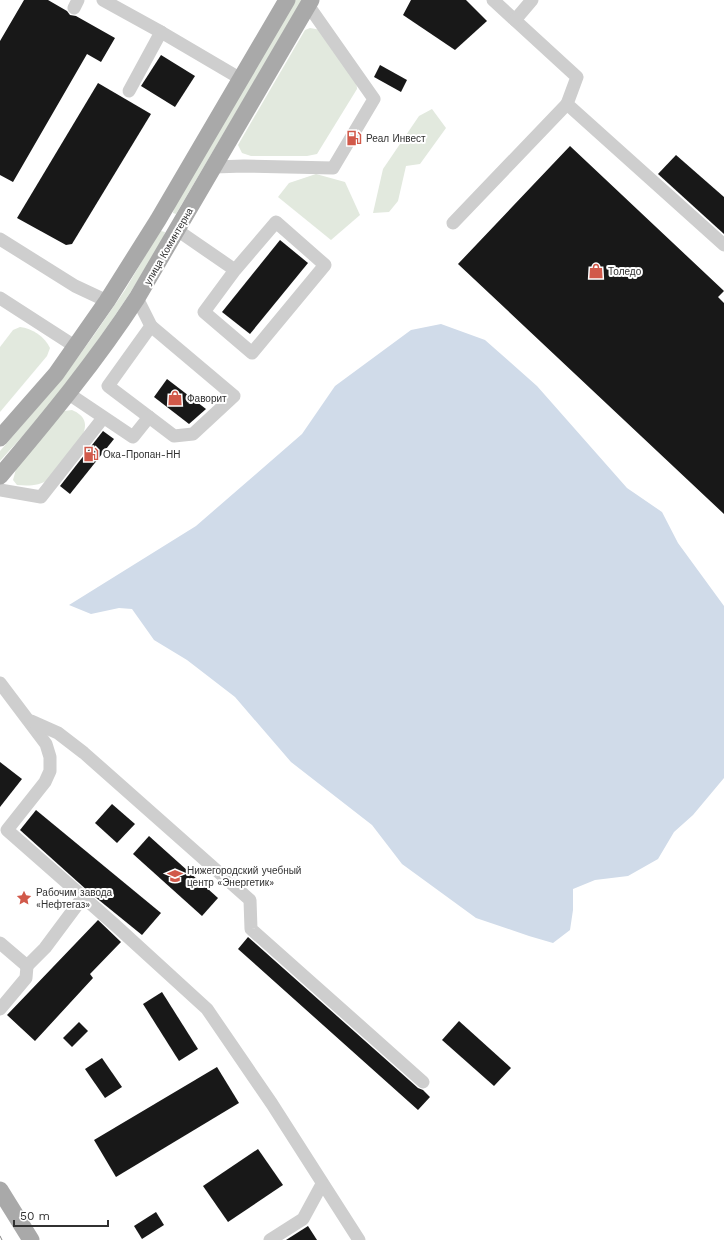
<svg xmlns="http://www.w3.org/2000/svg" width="724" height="1240" font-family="'Work Sans',sans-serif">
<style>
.green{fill:#e2e9de}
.water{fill:#d0dbe9}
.building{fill:#181818}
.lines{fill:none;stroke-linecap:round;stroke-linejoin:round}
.minor{stroke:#cecece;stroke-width:13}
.major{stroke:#a9a9a9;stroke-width:17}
.tram{stroke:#868686;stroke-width:1}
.labels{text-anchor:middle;stroke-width:4;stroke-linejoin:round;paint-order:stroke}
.poi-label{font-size:10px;fill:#313131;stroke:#fff;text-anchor:start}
.street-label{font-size:10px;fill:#313131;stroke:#fff}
</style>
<rect width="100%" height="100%" fill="#fff"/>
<!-- green -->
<g class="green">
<path d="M 294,0 L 302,0 L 176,214 L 173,213 L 174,207 Z"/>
<path d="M 310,28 L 321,30 L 356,78 L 357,89 L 317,154 L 307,156 L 251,156 L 242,153 L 238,145 L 305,30 Z"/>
<path d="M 432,109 L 446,128 L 420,164 L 406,166 L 398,201 L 389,212 L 373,213 L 383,169 L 419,116 Z"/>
<path d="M 316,174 L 345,182 L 360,215 L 331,240 L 278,197 L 289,183 Z"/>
<path d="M 161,231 L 165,232 L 164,237 C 128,300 86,359 41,415 C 28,431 13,446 0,461 L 0,451 L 62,379 L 94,335 L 125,290 L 158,234 Z"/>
<path d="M 20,327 C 32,328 45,337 50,348 L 47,356 L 0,412 L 0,347 L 13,330 Z"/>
<path d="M 72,410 C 100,422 76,445 65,460 C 60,466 55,474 49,479 C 40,486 28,486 17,485 L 13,480 L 16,469 L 64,411 Z"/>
</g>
<!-- water -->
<path class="water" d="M 441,324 L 485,340 L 537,386 L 627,488 L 662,512 L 678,543 L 724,606 L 724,778 L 693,815 L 674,832 L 658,859 L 628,876 L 595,880 L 573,889 L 573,910 L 570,930 L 553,943 L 529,936 L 476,918 L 402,864 L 372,825 L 291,762 L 235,697 L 187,660 L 154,640 L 132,609 L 119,608 L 91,614 L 69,605 L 196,526 L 302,434 L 335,386 L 411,330 Z"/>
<!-- building -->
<g class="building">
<path d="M 24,0 L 48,0 L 67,11 L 70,15 L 76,16 L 115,38 L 101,62 L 87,54 L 13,182 L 0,175 L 0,41 Z"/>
<path d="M 411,0 L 466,0 L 487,21 L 455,50 L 403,15 Z"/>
<path d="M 161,55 L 195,76 L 175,107 L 141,86 Z"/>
<path d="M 380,65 L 407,80 L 401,92 L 374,77 Z"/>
<path d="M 98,83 L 151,114 L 72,244 L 66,245 L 17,218 Z"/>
<path d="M 570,146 L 724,291 L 718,297 L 724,303 L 724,514 L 458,264 Z"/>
<path d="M 676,155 L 724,197 L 724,234 L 658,174 Z"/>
<path d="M 280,240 L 308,263 L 250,334 L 222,312 Z"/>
<path d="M 167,379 L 206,409 L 189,424 L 154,397 Z"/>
<path d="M 103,431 L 114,439 L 70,494 L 60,486 Z"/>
<path d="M 0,762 L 22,779 L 0,807 Z"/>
<path d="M 112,804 L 135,824 L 117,843 L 95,823 Z"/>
<path d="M 36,810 L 161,913 L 142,935 L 89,892 L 20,830 Z"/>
<path d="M 149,836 L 218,898 L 202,916 L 133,854 Z"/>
<path d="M 98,920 L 121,942 L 90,974 L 93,978 L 35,1041 L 7,1015 Z"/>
<path d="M 248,937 L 418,1088 L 423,1090 L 430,1097 L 418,1110 L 238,949 Z"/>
<path d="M 162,992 L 198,1049 L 179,1061 L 143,1004 Z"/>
<path d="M 459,1021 L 511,1068 L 494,1086 L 442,1040 Z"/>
<path d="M 79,1022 L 88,1031 L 72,1047 L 63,1038 Z"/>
<path d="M 102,1058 L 122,1087 L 105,1098 L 85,1069 Z"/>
<path d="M 217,1067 L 239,1103 L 116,1177 L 94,1140 Z"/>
<path d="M 258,1149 L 283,1185 L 228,1222 L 203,1186 Z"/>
<path d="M 156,1212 L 164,1225 L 142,1239 L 134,1226 Z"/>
<path d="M 308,1226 L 317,1240 L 286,1240 Z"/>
</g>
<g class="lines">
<!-- minor -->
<g class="minor">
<path d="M 103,0 L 161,32"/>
<path d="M 493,0 L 577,77 L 567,104 L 724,245"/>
<path d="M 74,8 L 78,0"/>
<path d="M 515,20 L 532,0"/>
<path d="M 129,91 L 161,32 L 241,79"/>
<path d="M 214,167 L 244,166 L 333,168 L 374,99 L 308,5"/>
<path d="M 453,223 L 567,104"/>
<path d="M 177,230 L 235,270 L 276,222 L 325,265 L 252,353 L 204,312 L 235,270"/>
<path d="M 0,239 L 75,286 L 107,301"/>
<path d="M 0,298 L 76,347"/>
<path d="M 69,394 L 133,437 L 149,417 L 108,386 L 151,326 L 137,298"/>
<path d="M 149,417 L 174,436 L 193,434 L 234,396 L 151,326"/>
<path d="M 0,490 L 41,497 L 103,418"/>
<path d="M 0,683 L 46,744 L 50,757 L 50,771 L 45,782 L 7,830 L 115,925 L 207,1009 L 272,1104 L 359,1240"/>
<path d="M 31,721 L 58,733 L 84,753 L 250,900 L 251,929 L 423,1082"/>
<path d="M 0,943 L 27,966 L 45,948 L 83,897"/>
<path d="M 0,1009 L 26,978 L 27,966"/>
<path d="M 270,1240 L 303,1219 L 322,1184"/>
</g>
<!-- major -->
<g class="major">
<path d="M 0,438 L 56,374 L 107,301 L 158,220 L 287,0"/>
<path d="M 0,476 C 49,418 96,361 137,298 L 311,0"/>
<path d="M 0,1190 L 31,1240"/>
</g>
<!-- tram -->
<path class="tram" d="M 0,1236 L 2,1240"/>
</g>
<!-- icons -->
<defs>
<g id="fuel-bare" transform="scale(1.2)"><path d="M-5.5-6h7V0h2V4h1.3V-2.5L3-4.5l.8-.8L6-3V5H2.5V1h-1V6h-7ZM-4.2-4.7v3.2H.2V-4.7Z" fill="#d1594a" stroke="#fff" stroke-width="2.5" paint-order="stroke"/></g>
<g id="shop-bare" transform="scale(1.2)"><path d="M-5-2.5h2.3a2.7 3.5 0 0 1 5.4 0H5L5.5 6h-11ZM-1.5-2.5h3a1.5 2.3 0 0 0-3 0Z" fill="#d1594a" stroke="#fff" stroke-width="2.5" paint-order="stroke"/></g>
<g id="university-bare" transform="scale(1.2)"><path d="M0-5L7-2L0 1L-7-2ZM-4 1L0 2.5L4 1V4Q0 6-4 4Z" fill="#d1594a" stroke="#fff" stroke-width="2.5" paint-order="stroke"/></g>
<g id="sight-bare" transform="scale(1.2)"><path d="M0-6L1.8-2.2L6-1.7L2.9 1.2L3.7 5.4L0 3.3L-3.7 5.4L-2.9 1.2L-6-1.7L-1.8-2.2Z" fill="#d1594a" stroke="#fff" stroke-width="2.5" paint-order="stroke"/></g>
</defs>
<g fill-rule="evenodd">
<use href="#fuel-bare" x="354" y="138"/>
<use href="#shop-bare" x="596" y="271"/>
<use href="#shop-bare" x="175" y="398"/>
<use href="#fuel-bare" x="91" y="454"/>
<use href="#university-bare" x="175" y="876"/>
<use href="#sight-bare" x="24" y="898"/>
</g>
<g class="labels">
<!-- poi labels -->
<g class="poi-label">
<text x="366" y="142">Реал Инвест</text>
<text x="608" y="275">Толедо</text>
<text x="187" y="402">Фаворит</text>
<text x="103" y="458">Ока-Пропан-НН</text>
<text x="187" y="874">Нижегородский учебный<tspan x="187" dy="12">центр «Энергетик»</tspan></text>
<text x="36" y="896">Рабочим завода<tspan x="36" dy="12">«Нефтегаз»</tspan></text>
</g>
<!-- street labels -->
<g class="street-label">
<text transform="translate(168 246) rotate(-60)" y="4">улица Коминтерна</text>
</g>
</g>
<!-- scale -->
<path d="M14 1220v6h94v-6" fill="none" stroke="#313131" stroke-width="2"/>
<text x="20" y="1220" font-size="12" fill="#313131" stroke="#ffffff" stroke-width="3" paint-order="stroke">50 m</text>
</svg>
